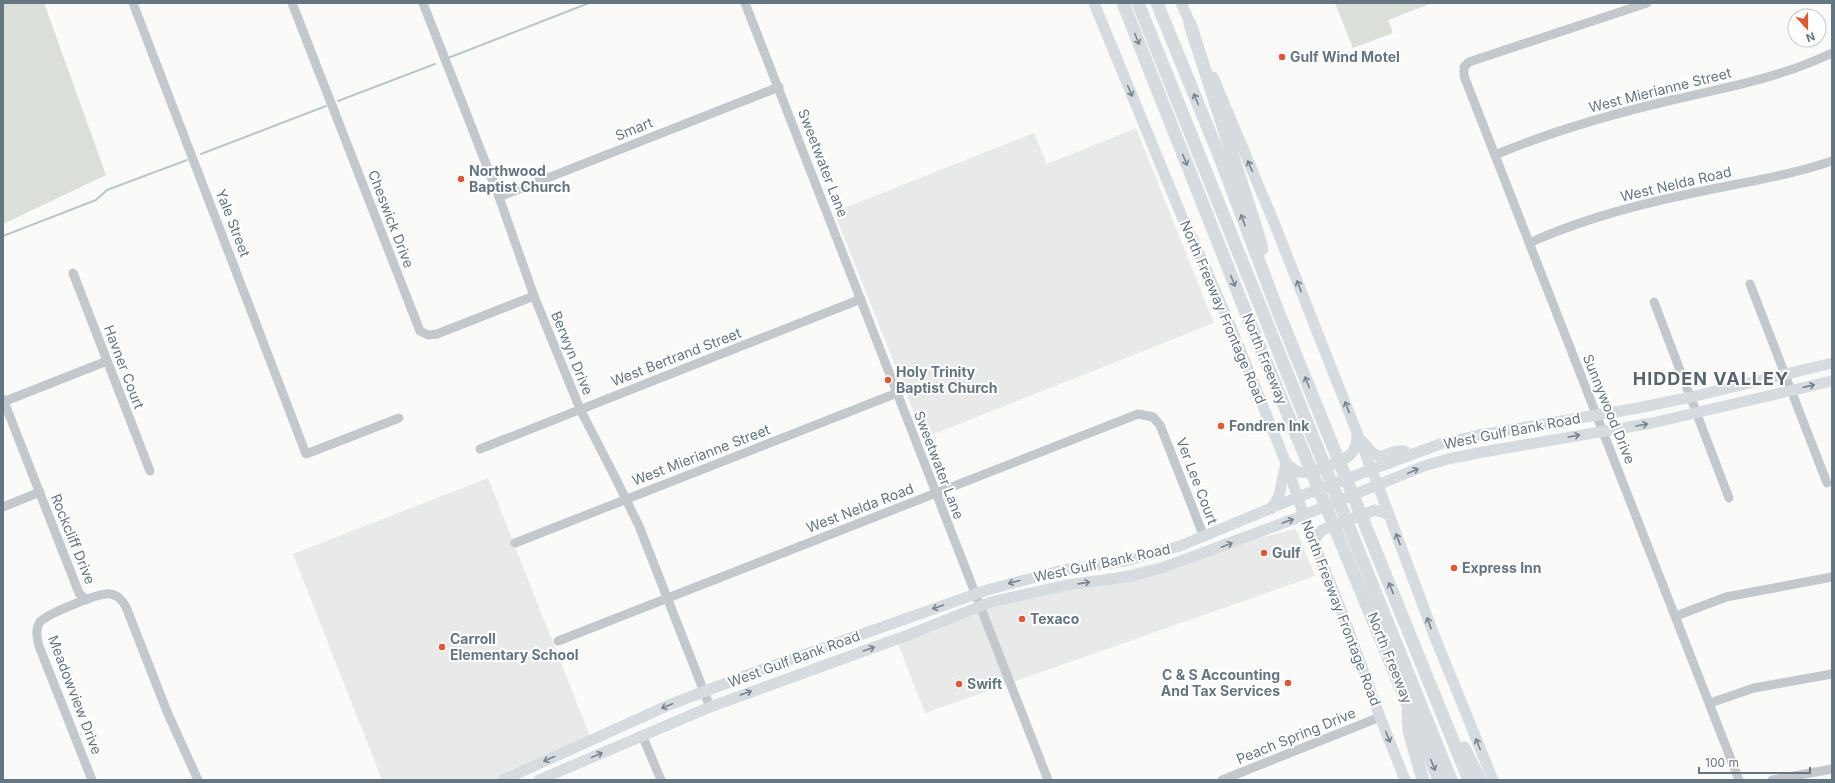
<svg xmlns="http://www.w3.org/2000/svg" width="1835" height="783" font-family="Inter,sans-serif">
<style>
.built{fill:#e8e9e9}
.green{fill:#dadfd7}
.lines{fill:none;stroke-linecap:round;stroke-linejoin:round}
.stream{stroke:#bbc7cb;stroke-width:2}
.minor{stroke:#c3c8cc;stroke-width:9}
.major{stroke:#d6dbdf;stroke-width:11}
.highway{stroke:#d6dbdf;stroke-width:13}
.oneway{stroke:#768591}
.poi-dot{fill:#e4572e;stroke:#fff;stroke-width:1.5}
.labels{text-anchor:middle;stroke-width:4;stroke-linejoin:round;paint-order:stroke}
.poi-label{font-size:14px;font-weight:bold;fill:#657683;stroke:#fff;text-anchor:start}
.street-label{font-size:14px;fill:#657683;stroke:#fff}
.district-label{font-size:18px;font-weight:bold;letter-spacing:1px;fill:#57646e;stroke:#fff}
</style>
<rect width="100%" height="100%" fill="#fafaf8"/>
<!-- built -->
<g class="built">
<path d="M 1136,128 L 1214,323 L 924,438 L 834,212 L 1034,133 L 1047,164 Z"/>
<path d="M 488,478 L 591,739 L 503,780 L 382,780 L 293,554 Z"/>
<path d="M 1296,529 L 1315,576 L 925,713 L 897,641 L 1004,600 Z"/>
</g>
<!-- green -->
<g class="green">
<path d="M 3,3 L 44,3 L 106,175 L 3,224 Z"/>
<path d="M 1335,3 L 1432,3 L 1388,20 L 1393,33 L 1353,48 Z"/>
</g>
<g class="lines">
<!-- stream -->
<g class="stream">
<path d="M 448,58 L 589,3"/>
<path d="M 338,101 L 435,64"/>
<path d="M 201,154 L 326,106"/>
<path d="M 3,236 L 96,200 L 107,190 L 187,160"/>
</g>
<!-- minor -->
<g class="minor">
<path d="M 133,3 L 306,454 L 399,418"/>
<path d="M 292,3 L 420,331 L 428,335 L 437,334 L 534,296"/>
<path d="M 423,3 L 499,197 L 534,296 L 580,409 L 615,477 L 639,526 L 710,707"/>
<path d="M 745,3 L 1048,780"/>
<path d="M 1647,3 L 1469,62 L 1464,67 L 1464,76 L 1739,780"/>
<path d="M 1495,155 C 1552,131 1612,114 1672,100 C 1727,87 1780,78 1832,53"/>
<path d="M 499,197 L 779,87"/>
<path d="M 1529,243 C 1580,220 1635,205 1689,194 C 1737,183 1785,177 1832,161"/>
<path d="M 73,273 L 150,471"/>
<path d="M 1750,284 L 1827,483"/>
<path d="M 1654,302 L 1729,498"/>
<path d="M 3,399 L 79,593 L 86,600"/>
<path d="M 3,402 L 107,361"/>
<path d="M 480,449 L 861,299"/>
<path d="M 3,507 L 40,492"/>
<path d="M 515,543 L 897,393"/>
<path d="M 1676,616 L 1726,597 L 1832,577"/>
<path d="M 558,641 L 1138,414 L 1153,417 L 1160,425 L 1204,537"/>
<path d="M 1710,703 L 1754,688 L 1832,674"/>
<path d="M 642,735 L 661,780"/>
<path d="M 92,780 L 39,646 C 37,638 35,629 40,622 C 47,614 100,592 110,594 C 118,595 122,600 126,607 L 168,714 L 198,780"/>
<path d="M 1222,780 L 1380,717"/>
<path d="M 1772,780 L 1832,769"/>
</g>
<!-- major -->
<g class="major">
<path d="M 1094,3 L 1187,229 L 1194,242 L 1228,320 L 1286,463 L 1307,525 L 1343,615 L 1380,717 L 1405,780"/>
<path d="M 1181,3 L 1194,32"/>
<path d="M 1213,77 L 1273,220 L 1382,496 L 1434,635 L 1493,780"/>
<path d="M 1363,442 C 1382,469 1385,448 1405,451"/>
<path d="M 1286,463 C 1290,466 1294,470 1299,472 C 1310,475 1343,462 1351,454 C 1356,448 1357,441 1357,434"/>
<path d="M 1271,509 L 1279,496 L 1286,463"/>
<path d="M 1314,544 L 1317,536 L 1322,530 L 1375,510 L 1388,514"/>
<path d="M 503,780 L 669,705 L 758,671 L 987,590 L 1063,570 L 1125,561 L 1180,546 L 1298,497 L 1440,444 L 1479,435 L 1638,408 L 1691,397 L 1832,363"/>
<path d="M 539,780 L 710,707 L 908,635 L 991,602 L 1067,585 L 1132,576 L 1162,568 L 1294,519 L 1424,466 L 1448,459 L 1483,452 L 1652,423 L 1832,381"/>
</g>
<!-- highway -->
<g class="highway">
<path d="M 1123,3 L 1248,318 L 1439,780"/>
<path d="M 1138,3 L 1451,780"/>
<path d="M 1157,3 L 1219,155 L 1277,309 L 1469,780"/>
<path d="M 1190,24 L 1256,228 L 1262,249"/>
<path d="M 1408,712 L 1409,731 L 1423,780"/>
<path d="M 1464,748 L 1480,780"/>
</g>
</g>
<!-- one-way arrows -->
<defs><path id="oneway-shaft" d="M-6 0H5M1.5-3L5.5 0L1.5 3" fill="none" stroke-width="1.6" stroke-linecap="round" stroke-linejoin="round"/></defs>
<g class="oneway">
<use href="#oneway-shaft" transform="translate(1137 39) rotate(68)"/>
<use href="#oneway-shaft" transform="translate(1130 91) rotate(67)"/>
<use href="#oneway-shaft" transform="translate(1196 99) rotate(-112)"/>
<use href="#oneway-shaft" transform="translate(1185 160) rotate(68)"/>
<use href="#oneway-shaft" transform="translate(1250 166) rotate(-113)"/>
<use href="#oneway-shaft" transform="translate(1243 220) rotate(-110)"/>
<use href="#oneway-shaft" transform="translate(1233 281) rotate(68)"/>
<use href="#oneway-shaft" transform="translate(1299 286) rotate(-111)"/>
<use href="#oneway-shaft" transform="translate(1307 382) rotate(-112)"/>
<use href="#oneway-shaft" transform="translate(1809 386) rotate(-13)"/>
<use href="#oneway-shaft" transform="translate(1347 407) rotate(-111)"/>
<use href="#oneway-shaft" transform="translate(1642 425) rotate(-10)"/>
<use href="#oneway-shaft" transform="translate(1574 436) rotate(-10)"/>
<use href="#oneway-shaft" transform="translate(1413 471) rotate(-24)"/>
<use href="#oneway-shaft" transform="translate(1288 521) rotate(-19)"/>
<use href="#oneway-shaft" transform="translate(1398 539) rotate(-111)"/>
<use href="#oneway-shaft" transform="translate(1227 545) rotate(-22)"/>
<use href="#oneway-shaft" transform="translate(1014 582) rotate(165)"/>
<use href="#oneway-shaft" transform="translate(1084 583) rotate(-8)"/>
<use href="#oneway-shaft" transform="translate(1391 588) rotate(-112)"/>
<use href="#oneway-shaft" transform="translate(938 607) rotate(161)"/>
<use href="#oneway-shaft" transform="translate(1429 623) rotate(-110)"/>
<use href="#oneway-shaft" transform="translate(869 649) rotate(-20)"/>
<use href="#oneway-shaft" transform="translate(746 693) rotate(-20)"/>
<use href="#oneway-shaft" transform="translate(667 706) rotate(157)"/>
<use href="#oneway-shaft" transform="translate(1388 737) rotate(68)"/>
<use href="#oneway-shaft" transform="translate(1478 744) rotate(-112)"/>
<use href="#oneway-shaft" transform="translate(597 755) rotate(-24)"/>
<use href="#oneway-shaft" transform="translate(549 759) rotate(156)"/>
<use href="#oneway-shaft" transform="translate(1433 765) rotate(68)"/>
</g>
<!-- markers -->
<g class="poi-dot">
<circle cx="1282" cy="57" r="4"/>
<circle cx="461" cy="179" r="4"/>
<circle cx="888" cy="380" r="4"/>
<circle cx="1221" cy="426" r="4"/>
<circle cx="1264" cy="553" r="4"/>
<circle cx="1454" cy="568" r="4"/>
<circle cx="1022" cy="619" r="4"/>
<circle cx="442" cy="647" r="4"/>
<circle cx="1288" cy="683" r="4"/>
<circle cx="959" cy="684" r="4"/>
</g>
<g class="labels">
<!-- poi labels -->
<g class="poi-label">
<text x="1290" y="62">Gulf Wind Motel</text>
<text x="469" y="176">Northwood<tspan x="469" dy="16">Baptist Church</tspan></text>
<text x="896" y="377">Holy Trinity<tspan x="896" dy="16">Baptist Church</tspan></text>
<text x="1229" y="431">Fondren Ink</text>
<text x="1272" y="558">Gulf</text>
<text x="1462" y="573">Express Inn</text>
<text x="1030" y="624">Texaco</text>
<text x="450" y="644">Carroll<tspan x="450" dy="16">Elementary School</tspan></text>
<text x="1280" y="680" text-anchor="end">C &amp; S Accounting<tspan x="1280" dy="16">And Tax Services</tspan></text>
<text x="967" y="689">Swift</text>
</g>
<!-- street labels -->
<g class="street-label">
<text transform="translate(1660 90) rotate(-14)" y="5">West Mierianne Street</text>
<text transform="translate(634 129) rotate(-22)" y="5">Smart</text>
<text transform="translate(823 163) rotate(69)" y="5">Sweetwater Lane</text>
<text transform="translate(1676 184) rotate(-13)" y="5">West Nelda Road</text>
<text transform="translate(391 219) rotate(69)" y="5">Cheswick Drive</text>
<text transform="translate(233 223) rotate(69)" y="5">Yale Street</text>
<text transform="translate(1223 312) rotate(67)" y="5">North Freeway Frontage Road</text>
<text transform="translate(572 353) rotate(68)" y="5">Berwyn Drive</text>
<text transform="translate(676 357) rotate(-21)" y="5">West Bertrand Street</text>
<text transform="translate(1265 359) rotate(68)" y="5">North Freeway</text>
<text transform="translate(124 367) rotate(69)" y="5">Havner Court</text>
<text transform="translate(1609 409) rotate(68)" y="5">Sunnywood Drive</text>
<text transform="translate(1512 431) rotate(-11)" y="5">West Gulf Bank Road</text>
<text transform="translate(701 455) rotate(-21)" y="5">West Mierianne Street</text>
<text transform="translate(939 465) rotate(69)" y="5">Sweetwater Lane</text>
<text transform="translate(1197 481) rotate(69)" y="5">Ver Lee Court</text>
<text transform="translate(860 508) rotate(-21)" y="5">West Nelda Road</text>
<text transform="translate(73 539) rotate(68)" y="5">Rockcliff Drive</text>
<text transform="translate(1102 563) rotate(-12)" y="5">West Gulf Bank Road</text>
<text transform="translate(1341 613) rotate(69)" y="5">North Freeway Frontage Road</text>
<text transform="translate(1390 658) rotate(68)" y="5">North Freeway</text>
<text transform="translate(794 659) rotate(-20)" y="5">West Gulf Bank Road</text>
<text transform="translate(75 695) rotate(69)" y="5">Meadowview Drive</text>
<text transform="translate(1296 736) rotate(-22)" y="5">Peach Spring Drive</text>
</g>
<!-- district labels -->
<g class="district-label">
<text x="1711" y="385">HIDDEN VALLEY</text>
</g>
</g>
<!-- border -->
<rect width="1835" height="783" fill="none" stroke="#657683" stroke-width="8"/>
<!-- north arrow -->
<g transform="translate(1807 28) rotate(159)"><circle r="19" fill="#ffffff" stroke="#c1c8cd"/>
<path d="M0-3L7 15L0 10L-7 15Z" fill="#e4572e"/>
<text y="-6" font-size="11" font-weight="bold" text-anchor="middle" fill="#657683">N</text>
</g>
<!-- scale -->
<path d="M1699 767v6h111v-6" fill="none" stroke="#657683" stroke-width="2"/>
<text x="1705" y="767" font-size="12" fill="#657683" stroke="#ffffff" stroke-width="3" paint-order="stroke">100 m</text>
</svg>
